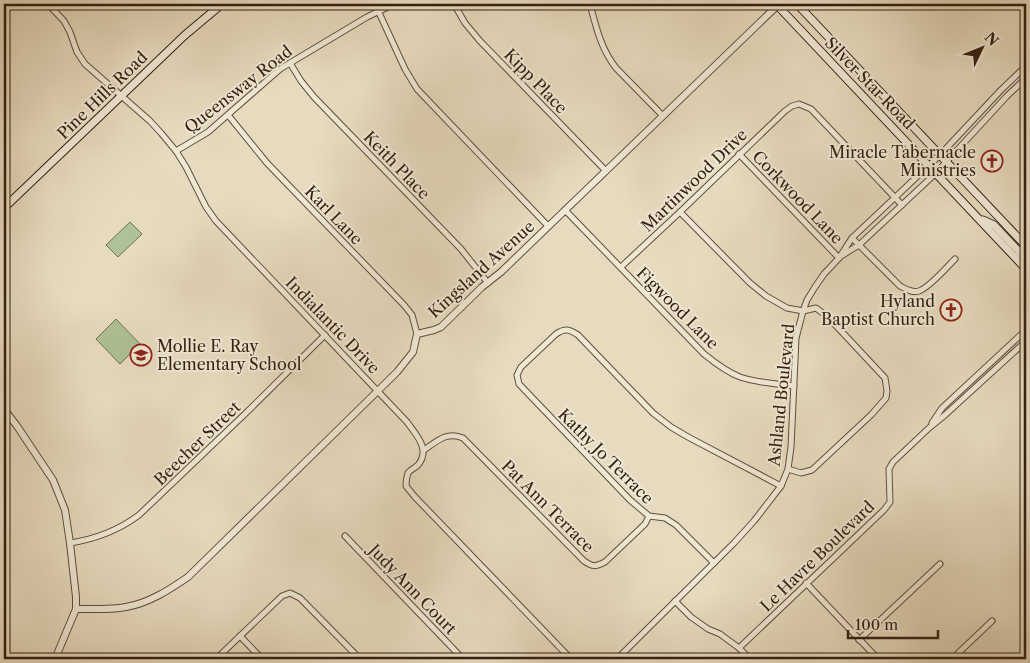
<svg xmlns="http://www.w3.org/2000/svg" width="1030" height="663" font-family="'Libre Caslon Text',serif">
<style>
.green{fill:#afc196;stroke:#717054}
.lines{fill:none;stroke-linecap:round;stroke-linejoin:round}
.minor-casing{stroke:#604e3c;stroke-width:7}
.tertiary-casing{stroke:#604e3c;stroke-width:8}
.secondary-casing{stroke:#331f11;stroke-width:9}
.minor{stroke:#efe8d5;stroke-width:5}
.tertiary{stroke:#efe8d5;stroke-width:6}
.secondary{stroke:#efe8d5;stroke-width:7}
.labels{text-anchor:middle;stroke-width:4;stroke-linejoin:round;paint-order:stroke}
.street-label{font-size:16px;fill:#331f11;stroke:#efe8d5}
.poi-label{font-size:16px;fill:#331f11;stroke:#efe8d5;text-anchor:end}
</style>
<rect width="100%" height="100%" fill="#e7dbbf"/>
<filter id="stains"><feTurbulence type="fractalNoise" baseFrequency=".004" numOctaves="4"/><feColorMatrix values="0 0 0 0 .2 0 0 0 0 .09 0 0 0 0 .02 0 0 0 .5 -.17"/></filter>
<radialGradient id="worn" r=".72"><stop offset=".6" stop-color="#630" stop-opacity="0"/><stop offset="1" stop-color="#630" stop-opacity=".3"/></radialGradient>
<!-- green -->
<g class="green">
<path d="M 130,222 L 142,234 L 118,257 L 106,245 Z"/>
<path d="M 116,319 L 140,344 L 120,364 L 96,339 Z"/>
</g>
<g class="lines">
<!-- minor casing -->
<g class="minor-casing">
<g id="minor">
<path d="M 48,4 L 64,21 L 70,32 L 77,52 L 85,64 L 150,121 L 161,133 L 176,151 L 186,167 L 206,207 L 216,221 L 407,422 C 416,435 431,449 418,465 C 415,468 410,470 408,473 C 407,476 406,482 406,486 L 415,497 L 571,659"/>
<path d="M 375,4 L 405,69 L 417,89 L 548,226"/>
<path d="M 454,4 L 465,23 L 480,41 L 606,171"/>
<path d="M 590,4 C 596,27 601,49 616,68 L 663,116"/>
<path d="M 290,63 L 301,81 L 314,97 L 461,249 L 488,283"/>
<path d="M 228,115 L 267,163 L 404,305 L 412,315 L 417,334"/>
<path d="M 176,151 L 208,132 L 280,69 L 367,17 L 394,4"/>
<path d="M 739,154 L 839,258"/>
<path d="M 565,210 L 704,354 C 715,363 727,372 740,377 C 758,383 776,384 794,386"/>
<path d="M 680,212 L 750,283 L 766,296 L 787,308 L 803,311 L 816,308 L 828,317 L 885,378 L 887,391 L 886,398 L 871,415 L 812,470 L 801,473 L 788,469"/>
<path d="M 852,238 L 900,286 C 906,289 912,293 919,291 C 929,288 947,267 955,259"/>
<path d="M 841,256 L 859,245 L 936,173 L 1007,96 L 1026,78"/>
<path d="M 621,267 L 680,212 L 785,111 L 792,106 L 799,104 L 811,109 L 902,205"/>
<path d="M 932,423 L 942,408 L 1026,330"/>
<path d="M 424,450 C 437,441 447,431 463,438 L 584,561 C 593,567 595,567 605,562 L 645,524 L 649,516"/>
<path d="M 345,536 L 463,659"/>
<path d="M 70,543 C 96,539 119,530 139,515 L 247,412 L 325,335"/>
<path d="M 714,563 L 676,525 L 665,518 L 649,516 L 630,500 L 519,384 L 517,375 L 521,367 L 556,334 C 565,328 569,329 578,335 L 653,413 L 671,427 L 688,437 L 781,486"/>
<path d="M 806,583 L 878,659"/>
<path d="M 675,601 L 691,617 L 708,629 L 720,634 L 739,648 L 750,659"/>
<path d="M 240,636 L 262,659"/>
<path d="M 859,640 L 940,564"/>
<path d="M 739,648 L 884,510 L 890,502 L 889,469 L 893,462 L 929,428 L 945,415 L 1026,341"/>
<path d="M 216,659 L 282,596 L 290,593 L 300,598 L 360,659"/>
<path d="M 617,659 L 734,543 L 754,521 L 781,486 L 788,469 L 791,447 L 796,338 L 803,311 L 807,300 L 815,287 L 824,274 L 839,258 L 852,238 L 940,155 L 1001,90 L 1026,66"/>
<path d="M 952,659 L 992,621"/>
</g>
</g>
<!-- tertiary casing -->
<g class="tertiary-casing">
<g id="tertiary">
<path d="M 4,409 L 17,426 L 53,480 L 65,510 L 70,543 L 76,597 L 76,609 L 55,659"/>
<path d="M 76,609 C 92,609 110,610 126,607 C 149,603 169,590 188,577 L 397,372 L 413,352 L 417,334 L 434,330 L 441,327 L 482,287 L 501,272 L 779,4"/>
</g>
</g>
<!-- secondary casing -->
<g class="secondary-casing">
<g id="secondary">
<path d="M 776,4 L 1026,269"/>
<path d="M 797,4 L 1026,246"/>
<path d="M 4,208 L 185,35 L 222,4"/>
<path d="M 983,220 L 994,225 L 1026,259"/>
</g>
</g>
<!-- minor -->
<use href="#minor" class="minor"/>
<!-- tertiary -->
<use href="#tertiary" class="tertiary"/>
<!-- secondary -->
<use href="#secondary" class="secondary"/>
</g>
<!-- icons -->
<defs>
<g id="church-ring" transform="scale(1.125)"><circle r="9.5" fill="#efe8d5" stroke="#8f2418" stroke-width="1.5"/><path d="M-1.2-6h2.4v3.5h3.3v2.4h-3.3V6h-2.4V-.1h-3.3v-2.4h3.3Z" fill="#8f2418"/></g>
<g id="school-ring" transform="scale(1.125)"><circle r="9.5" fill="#efe8d5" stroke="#8f2418" stroke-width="1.5"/><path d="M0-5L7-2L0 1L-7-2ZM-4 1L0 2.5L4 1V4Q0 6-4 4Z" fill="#8f2418"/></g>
</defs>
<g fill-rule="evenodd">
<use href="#church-ring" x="992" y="161"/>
<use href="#church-ring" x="951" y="310"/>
<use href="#school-ring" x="141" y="355"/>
</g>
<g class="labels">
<!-- street labels -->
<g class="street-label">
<text transform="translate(536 81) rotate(46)" y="6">Kipp Place</text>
<text transform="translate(870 83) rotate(46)" y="6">Silver Star Road</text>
<text transform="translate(238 89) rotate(-38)" y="6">Queensway Road</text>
<text transform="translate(102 95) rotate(-44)" y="6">Pine Hills Road</text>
<text transform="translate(397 165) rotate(46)" y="6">Keith Place</text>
<text transform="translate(694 180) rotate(-44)" y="6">Martinwood Drive</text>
<text transform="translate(798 197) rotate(46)" y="6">Corkwood Lane</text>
<text transform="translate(334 215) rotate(46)" y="6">Karl Lane</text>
<text transform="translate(481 269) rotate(-42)" y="6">Kingsland Avenue</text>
<text transform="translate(678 308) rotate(45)" y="6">Figwood Lane</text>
<text transform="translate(333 325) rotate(46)" y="6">Indialantic Drive</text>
<text transform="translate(781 395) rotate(-84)" y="6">Ashland Boulevard</text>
<text transform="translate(197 443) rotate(-44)" y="6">Beecher Street</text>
<text transform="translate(606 456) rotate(45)" y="6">Kathy Jo Terrace</text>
<text transform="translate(548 506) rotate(45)" y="6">Pat Ann Terrace</text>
<text transform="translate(817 556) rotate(-44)" y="6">Le Havre Boulevard</text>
<text transform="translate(413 589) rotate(46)" y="6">Judy Ann Court</text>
</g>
<!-- poi labels -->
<g class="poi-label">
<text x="976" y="158">Miracle Tabernacle<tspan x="976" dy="18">Ministries</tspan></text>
<text x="935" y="307">Hyland<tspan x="935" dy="18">Baptist Church</tspan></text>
<text x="157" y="352" text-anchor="start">Mollie E. Ray<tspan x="157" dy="18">Elementary School</tspan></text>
</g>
</g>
<!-- margin -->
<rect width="1030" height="663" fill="none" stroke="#e7dbbf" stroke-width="20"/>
<rect x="5" y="5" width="1020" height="653" fill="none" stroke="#331f11" stroke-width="2.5"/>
<rect x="10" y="10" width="1010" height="643" fill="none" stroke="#331f11"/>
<!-- north arrow -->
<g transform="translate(982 48) rotate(47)" stroke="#efe8d5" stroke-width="4" paint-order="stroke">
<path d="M0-4L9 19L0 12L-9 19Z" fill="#331f11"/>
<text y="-8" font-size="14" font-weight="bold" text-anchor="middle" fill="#331f11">N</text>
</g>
<!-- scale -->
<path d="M848 630v8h90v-8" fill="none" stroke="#331f11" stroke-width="2.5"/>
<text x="855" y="630" font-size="15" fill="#331f11" stroke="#efe8d5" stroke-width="4" paint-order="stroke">100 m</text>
<rect width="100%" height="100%" filter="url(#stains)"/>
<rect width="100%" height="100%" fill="url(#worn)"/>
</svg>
